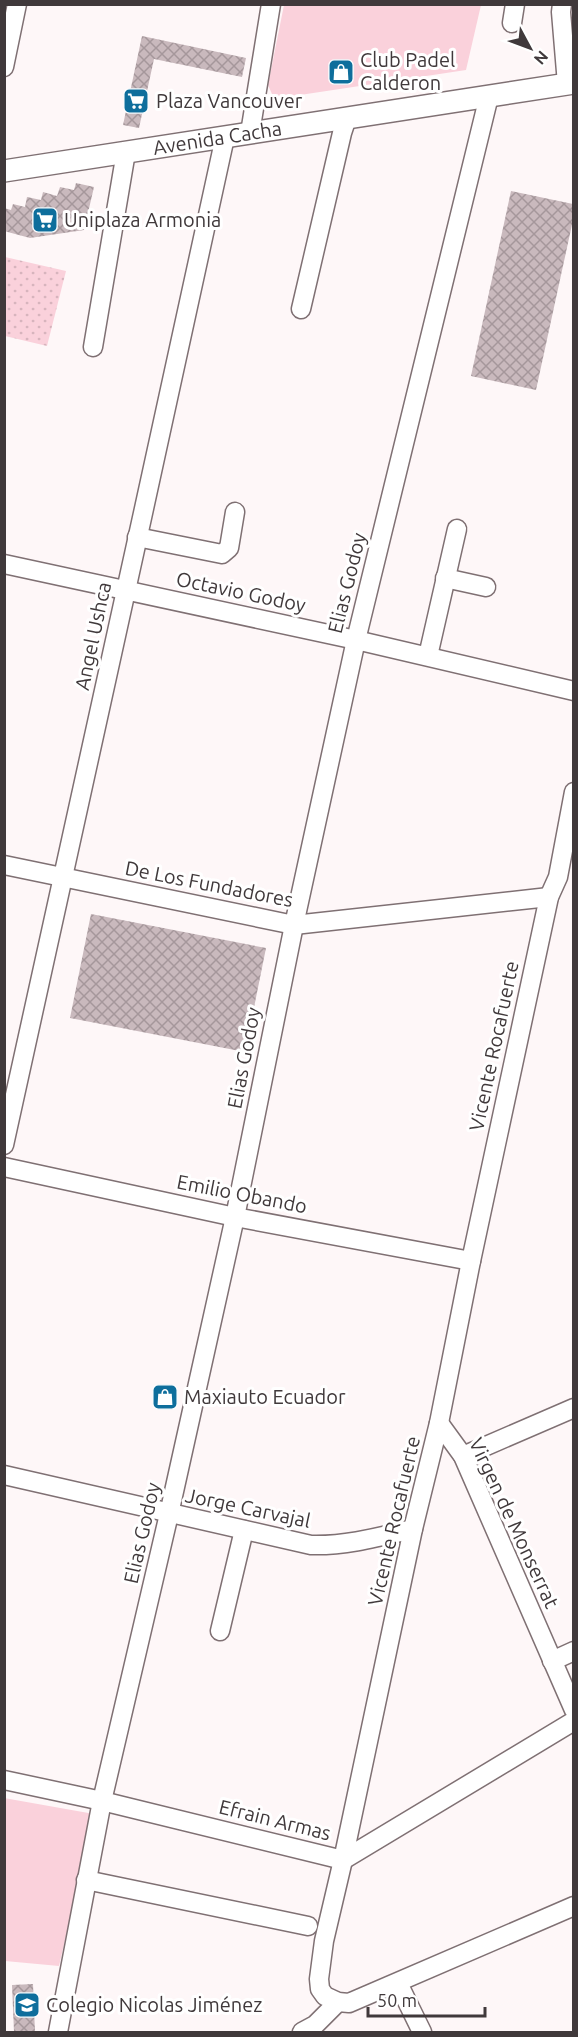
<svg xmlns="http://www.w3.org/2000/svg" width="578" height="2037" font-family="Ubuntu,sans-serif">
<style>
.grass{fill:url(#grass-dots)}
.pitch{fill:#fad1db}
.building{fill:url(#building-cross-hatch)}
.lines{fill:none;stroke-linecap:round;stroke-linejoin:round}
.minor-casing{stroke:#7f7073;stroke-width:21}
.tertiary-casing{stroke:#7f7073;stroke-width:24}
.minor{stroke:#fff;stroke-width:18}
.tertiary{stroke:#fff;stroke-width:21}
.labels{text-anchor:middle;stroke-width:6;stroke-linejoin:round;paint-order:stroke}
.poi-label{font-size:20px;fill:#40393b;stroke:#fff;text-anchor:start}
.street-label{font-size:20px;fill:#40393b;stroke:#fff}
</style>
<defs>
<pattern id="grass-dots" width="8" height="8" patternUnits="userSpaceOnUse" patternTransform="scale(1.5)"><rect width="8" height="8" fill="#fad1db"/><path d="M2 2h.1M6 6h.1" fill="none" stroke="#d7b4bd" stroke-width="1.8" stroke-linecap="round"/></pattern>
<pattern id="building-cross-hatch" width="8" height="8" patternUnits="userSpaceOnUse" patternTransform="scale(1.5)"><rect width="8" height="8" fill="#c9b9bd"/><path d="M0 0l8 8M0 8l8-8" fill="none" stroke="#a5979b"/></pattern>
</defs>
<rect width="100%" height="100%" fill="#fef7f8"/>
<!-- grass -->
<path class="grass" d="M 5,257 L 66,271 L 47,346 L 5,336 Z"/>
<!-- pitch -->
<g class="pitch">
<path d="M 284,5 L 284,4 L 481,5 L 466,70 L 280,98 L 272,94 L 268,85 Z"/>
<path d="M 4,1798 L 94,1814 L 59,1966 L 5,1961 Z"/>
</g>
<!-- building -->
<g class="building">
<path d="M 142,36 L 246,58 L 242,77 L 154,59 L 139,128 L 123,125 Z"/>
<path d="M 76,183 L 94,187 L 84,230 L 30,238 L 4,231 L 4,208 L 11,210 L 13,204 L 25,207 L 27,197 L 41,200 L 43,192 L 57,196 L 60,187 L 74,190 Z"/>
<path d="M 511,191 L 573,204 L 573,220 L 536,390 L 471,376 Z"/>
<path d="M 91,914 L 266,948 L 245,1052 L 70,1018 Z"/>
<path d="M 33,1984 L 35,2032 L 14,2032 L 12,1985 Z"/>
</g>
<g class="lines">
<!-- minor casing -->
<g class="minor-casing">
<g id="minor">
<path d="M 562,4 L 561,12 L 567,84"/>
<path d="M 512,23 L 515,4"/>
<path d="M 4,67 L 17,4"/>
<path d="M 250,133 L 271,4"/>
<path d="M 301,309 L 342,133 L 347,118"/>
<path d="M 93,347 L 126,152"/>
<path d="M 137,537 L 222,554 L 229,548 L 235,512"/>
<path d="M 4,564 L 356,640 L 574,691"/>
<path d="M 445,578 L 486,587"/>
<path d="M 428,656 L 457,529"/>
<path d="M 574,792 L 558,877 L 549,897 L 471,1261 L 439,1423 L 413,1529 L 343,1860 L 324,1941 L 319,1979 L 320,1989 L 325,1996 L 338,2002 L 349,2003 L 574,1906"/>
<path d="M 4,865 L 294,925 L 549,897"/>
<path d="M 4,1145 C 80,809 151,473 225,137"/>
<path d="M 4,1167 L 235,1217 L 471,1261"/>
<path d="M 439,1423 L 463,1456 L 574,1710"/>
<path d="M 463,1456 L 574,1408"/>
<path d="M 4,1475 L 311,1545 C 346,1546 379,1537 413,1529"/>
<path d="M 220,1631 L 244,1530"/>
<path d="M 552,1661 L 574,1651"/>
<path d="M 4,1780 L 102,1801 L 343,1860 L 574,1721"/>
<path d="M 86,1880 L 308,1926"/>
<path d="M 398,1983 L 422,2032"/>
<path d="M 58,2032 L 102,1801 L 169,1514 L 235,1217 L 294,925 L 356,640 L 489,96"/>
<path d="M 302,2032 L 315,2025 L 338,2002"/>
</g>
</g>
<!-- tertiary casing -->
<g class="tertiary-casing">
<g id="tertiary">
<path id="s1" d="M 4,171 L 574,83"/>
</g>
</g>
<!-- minor -->
<use href="#minor" class="minor"/>
<!-- tertiary -->
<use href="#tertiary" class="tertiary"/>
</g>
<!-- icons -->
<defs>
<g id="shop-square" transform="scale(1.35)"><rect x="-9" y="-9" width="18" height="18" rx="4" fill="#0e6e9c" stroke="#fff"/><path d="M-5-2.5h2.3a2.7 3.5 0 0 1 5.4 0H5L5.5 6h-11ZM-1.5-2.5h3a1.5 2.3 0 0 0-3 0Z" fill="#fff"/></g>
<g id="supermarket-square" transform="scale(1.35)"><rect x="-9" y="-9" width="18" height="18" rx="4" fill="#0e6e9c" stroke="#fff"/><path d="M-6-5.5h2.5l.6 2H6L4.5 2H-2.5L-4.4-4H-6ZM-1.5 3.2a1.3 1.3 0 1 0 .1 0ZM3 3.2a1.3 1.3 0 1 0 .1 0Z" fill="#fff"/></g>
<g id="school-square" transform="scale(1.35)"><rect x="-9" y="-9" width="18" height="18" rx="4" fill="#0e6e9c" stroke="#fff"/><path d="M0-5L7-2L0 1L-7-2ZM-4 1L0 2.5L4 1V4Q0 6-4 4Z" fill="#fff"/></g>
</defs>
<g fill-rule="evenodd">
<use href="#shop-square" x="341" y="72"/>
<use href="#supermarket-square" x="136" y="101"/>
<use href="#supermarket-square" x="45" y="220"/>
<use href="#shop-square" x="165" y="1397"/>
<use href="#school-square" x="27" y="2005"/>
</g>
<g class="labels">
<!-- poi labels -->
<g class="poi-label">
<text x="360" y="67">Club Padel<tspan x="360" dy="23">Calderon</tspan></text>
<text x="156" y="108">Plaza Vancouver</text>
<text x="64" y="227">Uniplaza Armonia</text>
<text x="184" y="1404">Maxiauto Ecuador</text>
<text x="46" y="2012">Colegio Nicolas Jiménez</text>
</g>
<!-- street labels -->
<g class="street-label">
<text dy="7" stroke="none"><textPath href="#s1" startOffset="216">Avenida Cacha</textPath></text>
<text transform="translate(347 583) rotate(-76)" y="7">Elias Godoy</text>
<text transform="translate(241 592) rotate(12)" y="7">Octavio Godoy</text>
<text transform="translate(93 636) rotate(-78)" y="7">Angel Ushca</text>
<text transform="translate(209 884) rotate(11)" y="7">De Los Fundadores</text>
<text transform="translate(494 1046) rotate(-78)" y="7">Vicente Rocafuerte</text>
<text transform="translate(244 1058) rotate(-79)" y="7">Elias Godoy</text>
<text transform="translate(242 1194) rotate(11)" y="7">Emilio Obando</text>
<text transform="translate(248 1508) rotate(12)" y="7">Jorge Carvajal</text>
<text transform="translate(394 1521) rotate(-77)" y="7">Vicente Rocafuerte</text>
<text transform="translate(514 1523) rotate(65)" y="7">Virgen de Monserrat</text>
<text transform="translate(142 1533) rotate(-77)" y="7">Elias Godoy</text>
<text transform="translate(275 1820) rotate(14)" y="7">Efrain Armas</text>
</g>
</g>
<!-- border -->
<rect width="578" height="2037" fill="none" stroke="#40393b" stroke-width="12"/>
<!-- north arrow -->
<g transform="translate(530 48) rotate(131)" stroke="#ffffff" stroke-width="4.5" paint-order="stroke">
<path d="M0-4.5L10 22L0 15L-10 22Z" fill="#40393b"/>
<text y="-9" font-size="16" font-weight="bold" text-anchor="middle" fill="#40393b">N</text>
</g>
<!-- scale -->
<path d="M368 2007v9h117v-9" fill="none" stroke="#40393b" stroke-width="3"/>
<text x="377" y="2007" font-size="18" fill="#40393b" stroke="#ffffff" stroke-width="4.5" paint-order="stroke">50 m</text>
</svg>
